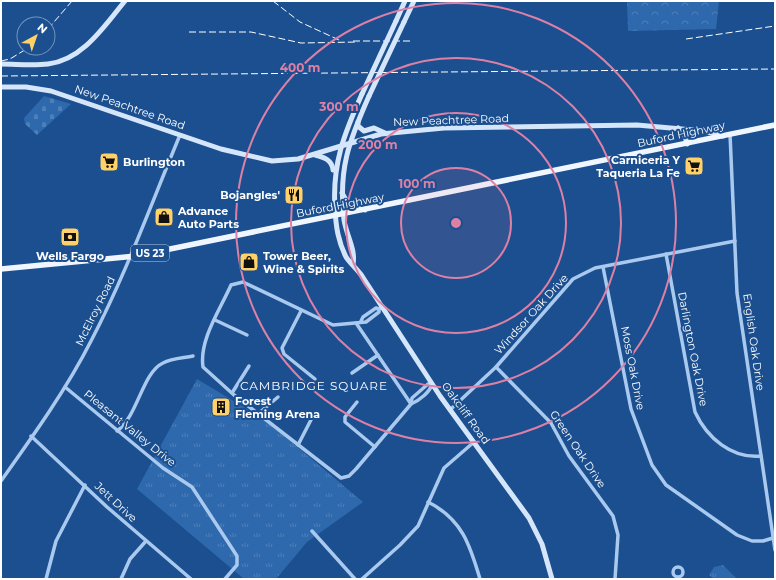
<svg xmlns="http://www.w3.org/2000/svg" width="776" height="580" font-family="Montserrat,sans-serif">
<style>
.forest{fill:url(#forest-crowns)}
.cemetery{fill:url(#cemetery-stones)}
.park{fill:url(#park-tufts)}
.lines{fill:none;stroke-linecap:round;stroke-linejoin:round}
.street{stroke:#a9c9ee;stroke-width:3.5}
.secondary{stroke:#d6e6fa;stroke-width:5}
.primary{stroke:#f0f6ff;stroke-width:5.5}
.rail{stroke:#fff;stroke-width:1;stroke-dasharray:7 3;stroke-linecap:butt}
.secondary-bridge{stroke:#d6e6fa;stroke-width:5}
.ring{fill:none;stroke:#dd80a5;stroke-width:2}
.labels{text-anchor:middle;stroke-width:4;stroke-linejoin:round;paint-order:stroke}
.shield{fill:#1b4f8f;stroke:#bbcadd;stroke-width:1}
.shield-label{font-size:10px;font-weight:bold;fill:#fff}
.street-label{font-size:11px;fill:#fff;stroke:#1b4f8f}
.poi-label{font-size:11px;font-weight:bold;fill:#fff;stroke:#1b4f8f;text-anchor:start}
.neighbourhood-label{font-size:12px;letter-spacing:1px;fill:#fff;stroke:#1b4f8f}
.centre{fill:#dd80a5;stroke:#1b4f8f;stroke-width:2}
.ring-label{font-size:12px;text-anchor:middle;font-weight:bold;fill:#dd80a5;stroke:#1b4f8f;stroke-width:4;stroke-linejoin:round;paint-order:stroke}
</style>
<defs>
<pattern id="forest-crowns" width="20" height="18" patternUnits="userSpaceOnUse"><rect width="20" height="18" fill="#2e69ad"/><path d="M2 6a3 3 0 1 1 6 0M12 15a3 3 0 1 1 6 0" fill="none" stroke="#4d80b9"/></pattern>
<pattern id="cemetery-stones" width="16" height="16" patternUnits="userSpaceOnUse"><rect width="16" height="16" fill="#2e69ad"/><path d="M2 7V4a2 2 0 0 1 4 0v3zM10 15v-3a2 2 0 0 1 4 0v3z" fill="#4d80b9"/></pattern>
<pattern id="park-tufts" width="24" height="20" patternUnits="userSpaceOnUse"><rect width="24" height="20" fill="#2e69ad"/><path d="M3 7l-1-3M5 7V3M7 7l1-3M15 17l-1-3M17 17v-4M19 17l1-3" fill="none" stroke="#4d80b9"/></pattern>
</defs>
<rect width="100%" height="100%" fill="#1b4f8f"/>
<!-- forest -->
<path class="forest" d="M 627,1 L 719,1 L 716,29 L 628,31 Z"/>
<!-- cemetery -->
<path class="cemetery" d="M 44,96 L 71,104 L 37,135 L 25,124 L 24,118 Z"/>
<!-- park -->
<g class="park">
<path d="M 197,379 L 265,420 L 363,502 L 307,542 L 276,579 L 244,579 L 137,489 Z"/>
<path d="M 723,565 L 737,579 L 714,579 L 709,575 L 714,567 Z"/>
</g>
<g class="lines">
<!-- street -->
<g class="street">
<path d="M 730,134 L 737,293 L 775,550"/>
<path d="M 666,254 L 695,412 C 707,438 732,459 761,456"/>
<path d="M 603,267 L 631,409 L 652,465 L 666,485 L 737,535 L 752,541 L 763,541 L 773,538"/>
<path d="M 382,307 L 379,309 L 379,312 L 366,322 L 333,325 L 243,282 L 231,285 C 220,310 199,340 203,367 L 234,395 L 341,478 L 349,476 L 356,469 L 411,404 C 420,400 430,392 432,384"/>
<path d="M 301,311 L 282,348 L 284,354 L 315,379"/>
<path d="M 215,320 L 247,335"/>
<path d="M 361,321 L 363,317 L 376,308 L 379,309"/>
<path d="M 356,323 L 411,404"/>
<path d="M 496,367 L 551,423 L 569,456 L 613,516 L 618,535 L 615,579"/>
<path d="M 352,373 L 378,355"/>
<path d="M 65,387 L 163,468 L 192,487 L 237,556 L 237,565 L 225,579"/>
<path d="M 232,393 L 249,366"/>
<path d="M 357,402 L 345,417 L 345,422 L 375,447"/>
<path d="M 411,404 L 412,398 L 428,384 L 432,384"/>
<path d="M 451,409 L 496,367 L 573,279 L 595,268 L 735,241"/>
<path d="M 259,413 L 278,397"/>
<path d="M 117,431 C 138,416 142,373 163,363 C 172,358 184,358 193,356"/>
<path d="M 31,436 L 107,507 L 191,579"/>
<path d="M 298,445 L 314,414"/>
<path d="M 1,481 C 33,436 66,390 91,341 C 126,274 151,204 180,135"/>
<path d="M 428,502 C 462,519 470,545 480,579"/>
<path d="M 312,531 L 355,579"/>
<circle cx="678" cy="572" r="5"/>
<path d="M 46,579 L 56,541 L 85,485"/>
<path d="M 121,579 L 130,559 L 146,541"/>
<path d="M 362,579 L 400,545 L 418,526 L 444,468 L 474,442"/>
</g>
<!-- secondary -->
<g class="secondary">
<path d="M 396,21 L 405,1"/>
<path d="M 404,22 L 414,1"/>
<path d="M 1,64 C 16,64 32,66 48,64 C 83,60 105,25 125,1"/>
<path d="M 1,87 L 26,87 L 51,91 L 221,149 L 272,161 L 298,159 L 381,134 L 444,128 L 637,125 L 704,131 L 723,136"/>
<path d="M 362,94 C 344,134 332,164 335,209 C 336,227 338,241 346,257 C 350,263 357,269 362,276 L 440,396 L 529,518 L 542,544 L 552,579"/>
<path d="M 358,122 L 358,126 L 364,131 L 374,128 L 385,133"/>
<path d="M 678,128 L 685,136 L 687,144"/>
<path d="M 315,155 C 324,157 332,160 333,170"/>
<path d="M 342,193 L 347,202 L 365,210"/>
<path d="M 353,264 C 356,250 346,234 344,220 C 338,169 349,141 369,96"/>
</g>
<!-- primary -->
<path class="primary" d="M 1,269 L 136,256 L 775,125"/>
<!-- rail -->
<g class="rail">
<path d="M 273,1 L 300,22 L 339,40"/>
<path d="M 48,29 L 72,1"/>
<path d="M 189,32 L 251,32 L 301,43 L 358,42"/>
<path d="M 686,39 L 775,26"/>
<path d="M 353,41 L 411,41"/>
<path d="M 1,61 L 10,59 L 28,48"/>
<path d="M 1,76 L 775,69"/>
</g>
<!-- secondary-bridge -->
<g class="secondary-bridge">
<path d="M 362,94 L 396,21"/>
<path d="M 369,96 L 404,22"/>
</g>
</g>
<!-- distance rings -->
<circle cx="456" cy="223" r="55" fill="#dd80a5" fill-opacity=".12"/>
<g class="ring">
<circle cx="456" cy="223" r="55"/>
<circle cx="456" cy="223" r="110"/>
<circle cx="456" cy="223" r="165"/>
<circle cx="456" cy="223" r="220"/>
</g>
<!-- icons -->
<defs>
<g id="supermarket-square" transform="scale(1)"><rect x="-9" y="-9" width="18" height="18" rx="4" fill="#ffd166" stroke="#1b4f8f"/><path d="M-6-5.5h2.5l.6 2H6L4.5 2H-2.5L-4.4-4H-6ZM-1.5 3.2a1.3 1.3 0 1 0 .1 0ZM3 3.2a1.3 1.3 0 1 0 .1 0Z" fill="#111"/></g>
<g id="restaurant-square" transform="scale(1)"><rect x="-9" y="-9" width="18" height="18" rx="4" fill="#ffd166" stroke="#1b4f8f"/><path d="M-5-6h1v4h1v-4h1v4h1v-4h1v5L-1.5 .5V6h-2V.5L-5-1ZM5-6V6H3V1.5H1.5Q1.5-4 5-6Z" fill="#111"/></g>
<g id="shop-square" transform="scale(1)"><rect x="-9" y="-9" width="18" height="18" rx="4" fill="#ffd166" stroke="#1b4f8f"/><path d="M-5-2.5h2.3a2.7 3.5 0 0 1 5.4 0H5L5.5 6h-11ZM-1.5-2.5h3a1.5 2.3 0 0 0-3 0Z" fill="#111"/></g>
<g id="bank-square" transform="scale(1)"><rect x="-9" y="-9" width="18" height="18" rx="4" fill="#ffd166" stroke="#1b4f8f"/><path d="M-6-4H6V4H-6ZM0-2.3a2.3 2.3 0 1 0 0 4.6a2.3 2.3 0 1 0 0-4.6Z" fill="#111"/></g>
<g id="building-square" transform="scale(1)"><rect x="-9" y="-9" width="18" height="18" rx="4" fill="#ffd166" stroke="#1b4f8f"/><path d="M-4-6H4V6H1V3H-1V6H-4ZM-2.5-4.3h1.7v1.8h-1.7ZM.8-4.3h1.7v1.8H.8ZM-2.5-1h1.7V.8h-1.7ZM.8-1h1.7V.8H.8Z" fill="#111"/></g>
</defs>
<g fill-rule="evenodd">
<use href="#supermarket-square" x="109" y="162"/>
<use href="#supermarket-square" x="694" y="166"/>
<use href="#restaurant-square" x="294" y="195"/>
<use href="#shop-square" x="164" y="217"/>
<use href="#bank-square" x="70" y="237"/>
<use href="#shop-square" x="249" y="262"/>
<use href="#building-square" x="221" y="407"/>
</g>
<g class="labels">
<!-- shield labels -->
<rect class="shield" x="131" y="245" width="38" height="16" rx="3"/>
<g class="shield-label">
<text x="150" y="257">US 23</text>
</g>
<!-- street labels -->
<g class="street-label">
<text transform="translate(130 107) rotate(19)" y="4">New Peachtree Road</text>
<text transform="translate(451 120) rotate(-2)" y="4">New Peachtree Road</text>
<text transform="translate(681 134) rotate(-12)" y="4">Buford Highway</text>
<text transform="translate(340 205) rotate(-11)" y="4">Buford Highway</text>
<text transform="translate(95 311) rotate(-64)" y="4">McElroy Road</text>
<text transform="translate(531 314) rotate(-48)" y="4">Windsor Oak Drive</text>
<text transform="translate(754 342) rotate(82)" y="4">English Oak Drive</text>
<text transform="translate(693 349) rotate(79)" y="4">Darlington Oak Drive</text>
<text transform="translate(633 368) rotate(79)" y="4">Moss Oak Drive</text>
<text transform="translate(466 413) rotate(54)" y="4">Oakcliff Road</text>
<text transform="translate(130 428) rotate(39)" y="4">Pleasant Valley Drive</text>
<text transform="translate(578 449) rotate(56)" y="4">Green Oak Drive</text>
<text transform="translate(116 502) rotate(43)" y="4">Jett Drive</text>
</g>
<!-- poi labels -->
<g class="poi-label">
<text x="680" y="164" text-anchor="end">Carniceria Y<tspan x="680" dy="13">Taqueria La Fe</tspan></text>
<text x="123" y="166">Burlington</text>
<text x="280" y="199" text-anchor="end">Bojangles'</text>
<text x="178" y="215">Advance<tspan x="178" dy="13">Auto Parts</tspan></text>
<text x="70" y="260" text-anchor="middle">Wells Fargo</text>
<text x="263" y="260">Tower Beer,<tspan x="263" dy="13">Wine &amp; Spirits</tspan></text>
<text x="235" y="405">Forest<tspan x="235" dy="13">Fleming Arena</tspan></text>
</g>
<!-- neighbourhood labels -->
<g class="neighbourhood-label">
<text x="314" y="390">CAMBRIDGE SQUARE</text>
</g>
</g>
<circle cx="456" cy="223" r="6" class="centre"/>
<g class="ring-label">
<text x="300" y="72">400 m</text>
<text x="339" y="111">300 m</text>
<text x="378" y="149">200 m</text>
<text x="417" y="188">100 m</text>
</g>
<!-- border -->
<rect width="776" height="580" fill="none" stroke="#ffffff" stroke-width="4"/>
<!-- north arrow -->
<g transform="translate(36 36) rotate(40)"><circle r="19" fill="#1b4f8f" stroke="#7695bc"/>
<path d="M0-3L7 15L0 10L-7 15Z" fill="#ffd166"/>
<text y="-6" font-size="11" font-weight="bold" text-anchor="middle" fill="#ffffff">N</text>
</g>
</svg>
